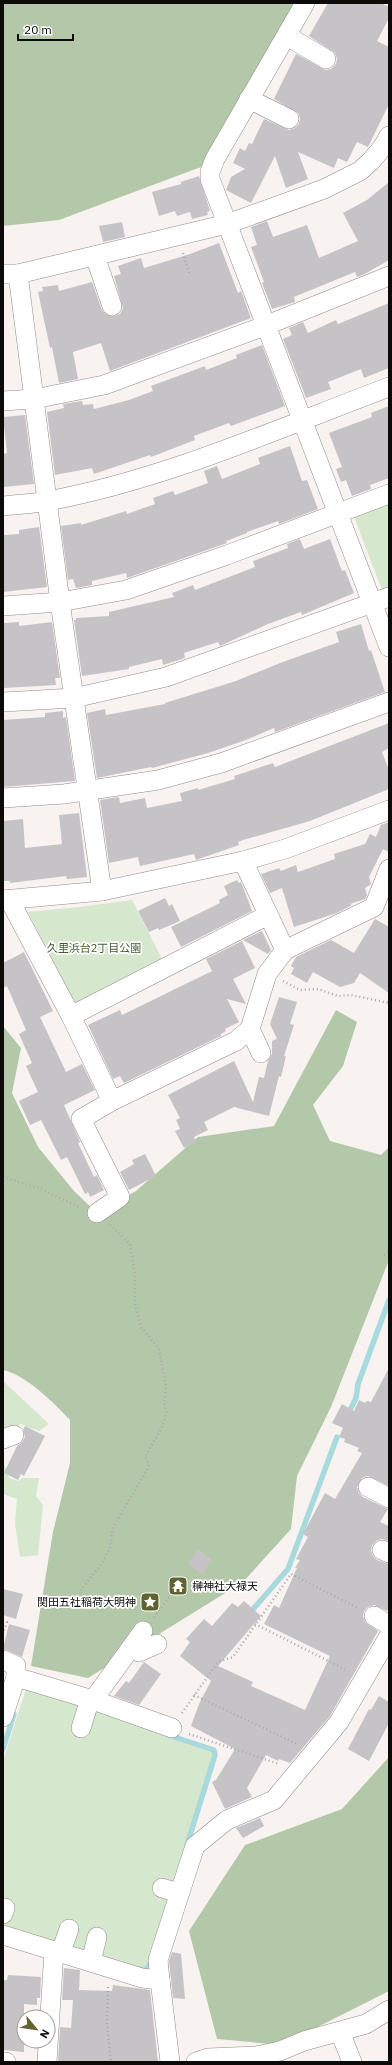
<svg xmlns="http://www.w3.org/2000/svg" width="392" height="2065" font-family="'IBM Plex Sans','Noto Sans JP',sans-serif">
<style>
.green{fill:#d5e7cc}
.forest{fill:#b2c8a8}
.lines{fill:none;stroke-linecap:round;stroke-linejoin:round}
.stream{stroke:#a8d9dd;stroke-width:5.5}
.building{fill:#c6c3c7}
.minor-casing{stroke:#918c8a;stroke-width:20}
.path{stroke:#ada9a7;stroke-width:2.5;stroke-dasharray:1 3;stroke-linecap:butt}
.minor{stroke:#fff;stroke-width:19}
.labels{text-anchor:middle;stroke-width:3.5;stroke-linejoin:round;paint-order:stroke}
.park-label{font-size:11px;fill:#405f30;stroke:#fff}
.poi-label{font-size:11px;fill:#0d0b0a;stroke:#fff;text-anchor:start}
</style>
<rect width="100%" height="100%" fill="#f8f2f0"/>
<!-- green -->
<g class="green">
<path d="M 389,500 L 389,587 L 382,590 L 353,514 Z"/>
<path d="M 132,900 L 163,961 L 80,1003 L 73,1001 L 28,912 L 80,907 Z"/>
<path d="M 3,1381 L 49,1424 L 39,1431 L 20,1424 L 17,1432 L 3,1437 Z"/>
<path d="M 3,1461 L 9,1478 L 19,1481 L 22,1478 L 39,1478 L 36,1496 L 43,1505 L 38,1555 L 20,1557 L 15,1524 L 17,1499 L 3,1494 Z"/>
<path d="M 27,1686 L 215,1751 L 145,1970 L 3,1925 L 3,1761 Z"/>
</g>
<!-- forest -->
<g class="forest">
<path d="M 3,3 L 296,3 L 201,167 L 59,220 L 3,226 Z"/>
<path d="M 336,1010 L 357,1022 L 343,1066 L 313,1105 L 330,1141 L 381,1155 L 389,1147 L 389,1260 L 331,1407 L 297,1476 L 291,1529 L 243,1582 L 88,1678 L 31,1666 L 53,1532 L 70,1463 L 70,1420 C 55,1404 25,1374 3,1370 L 3,1026 L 21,1048 L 12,1093 L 38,1147 L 74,1191 L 97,1213 L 136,1191 L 198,1137 L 274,1126 Z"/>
<path d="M 389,1757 L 389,1991 L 282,2045 L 217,2039 L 189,1931 L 245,1845 L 342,1809 Z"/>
</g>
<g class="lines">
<!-- stream -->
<g class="stream">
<path d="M 348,1414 L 356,1398 L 358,1384 L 389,1300"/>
<path d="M 248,1615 L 288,1569 L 337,1437"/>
<path d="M 168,1735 L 214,1750 L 215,1755 L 187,1845"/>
<path d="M 3,1749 L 14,1714"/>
<path d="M 140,1969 L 143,1970 L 149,1967 L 151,1958"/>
</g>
</g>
<!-- building -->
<g class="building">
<path d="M 328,3 L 381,3 L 389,7 L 389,18 L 377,41 L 389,47 L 389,104 L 368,147 L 357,142 L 347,162 L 338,158 L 334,168 L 298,152 L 308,179 L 286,188 L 275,156 L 251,203 L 226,190 L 231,177 L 245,169 L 233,163 L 240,148 L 245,151 L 249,143 L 252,144 L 264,119 L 289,130 L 295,128 L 299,124 L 300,118 L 298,113 L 274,99 L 296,54 L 326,70 L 331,69 L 336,64 L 337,59 L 335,53 L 309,36 Z"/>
<path d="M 199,176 L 210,211 L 207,212 L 208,215 L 192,219 L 190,212 L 177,216 L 175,211 L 159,216 L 152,192 L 181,184 L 181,182 Z"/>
<path d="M 389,182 L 389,260 L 363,275 L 357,277 L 355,272 L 350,274 L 294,297 L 295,302 L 272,309 L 262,283 L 264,282 L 251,247 L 257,245 L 251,227 L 267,221 L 273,237 L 307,225 L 319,258 L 358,241 L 343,213 L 367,200 Z"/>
<path d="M 122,222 L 125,237 L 103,242 L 99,226 Z"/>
<path d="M 219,243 L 238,293 L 241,291 L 251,318 L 110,371 L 101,343 L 73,352 L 78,379 L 59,383 L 52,347 L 50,348 L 38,292 L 43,291 L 42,287 L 58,285 L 59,291 L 92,282 L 102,310 L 105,314 L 115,316 L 120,314 L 123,308 L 114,276 L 121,274 L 118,266 L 141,258 L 144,268 L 190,254 Z"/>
<path d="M 389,303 L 389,368 L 364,378 L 361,369 L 328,382 L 331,389 L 306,398 L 283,339 L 292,335 L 289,328 L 303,322 L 308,333 L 336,320 L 338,324 Z"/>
<path d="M 262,345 L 285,406 L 231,426 L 229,423 L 194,436 L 195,440 L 151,457 L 150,455 L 94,474 L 92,468 L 55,475 L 47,412 L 64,408 L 63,404 L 82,401 L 83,405 L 93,404 L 94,409 L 129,400 L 153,391 L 151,386 L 205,366 L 206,370 L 237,358 L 236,355 Z"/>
<path d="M 389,406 L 389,478 L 370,485 L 371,489 L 352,496 L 346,480 L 341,482 L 336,469 L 342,467 L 329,433 L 372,417 L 371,413 Z"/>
<path d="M 25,415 L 34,484 L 3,487 L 3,454 L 7,453 L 3,417 Z"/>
<path d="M 290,446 L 302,481 L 307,480 L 318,509 L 279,524 L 278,521 L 247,532 L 247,533 L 226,541 L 227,543 L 127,578 L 126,573 L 92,581 L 92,585 L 76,588 L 73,579 L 68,580 L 61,526 L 81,523 L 81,525 L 126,511 L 127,514 L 155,504 L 153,498 L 173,491 L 175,495 L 208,483 L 204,471 L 217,466 L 222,479 L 260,464 L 258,458 Z"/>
<path d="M 39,527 L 47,587 L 3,592 L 3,535 L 19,534 L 19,530 Z"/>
<path d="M 300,539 L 304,549 L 330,539 L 342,571 L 345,570 L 354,593 L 302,615 L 301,612 L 268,624 L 220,646 L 218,642 L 184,653 L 185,658 L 163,665 L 162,659 L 129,667 L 129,669 L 82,676 L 74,620 L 76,620 L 76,618 L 109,616 L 109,612 L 174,597 L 172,593 L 193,585 L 195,590 L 255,567 L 253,561 L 288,548 L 287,544 Z"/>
<path d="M 19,622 L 19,626 L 52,622 L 60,678 L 55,678 L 56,685 L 4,688 L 3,623 Z"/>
<path d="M 361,624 L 369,651 L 371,650 L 385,692 L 275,732 L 274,728 L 246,740 L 208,753 L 152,768 L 151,767 L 97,778 L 87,713 L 105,709 L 106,715 L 165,704 L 165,703 L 236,681 L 280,663 L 339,642 L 336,632 Z"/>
<path d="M 63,711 L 63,718 L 66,717 L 75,781 L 3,787 L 3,720 L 45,717 L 45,713 Z"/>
<path d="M 389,723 L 389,748 L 382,752 L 389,770 L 389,789 L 310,821 L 243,840 L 238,842 L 239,845 L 196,860 L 194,854 L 140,866 L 138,857 L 109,863 L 100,800 L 119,797 L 120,803 L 145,798 L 147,808 L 182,801 L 180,793 L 198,788 L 198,790 L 235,779 L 234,776 L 273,763 L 275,767 Z"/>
<path d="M 79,813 L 87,877 L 67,879 L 66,876 L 10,883 L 10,881 L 3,881 L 3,821 L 23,819 L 25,848 L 62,844 L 59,815 Z"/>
<path d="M 389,822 L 389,852 L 383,849 L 369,877 L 371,884 L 365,888 L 367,895 L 365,899 L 350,904 L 352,905 L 337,913 L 294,927 L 282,888 L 270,893 L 261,874 L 279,868 L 281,871 L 296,865 L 298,872 L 335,859 L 334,854 L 365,844 L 370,834 L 376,837 L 381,825 Z"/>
<path d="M 237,880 L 239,883 L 241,882 L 252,911 L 181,947 L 171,927 L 220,903 L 219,900 L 228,895 L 224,886 Z"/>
<path d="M 165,898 L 169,906 L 172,904 L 180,921 L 159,930 L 158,928 L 149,932 L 138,911 Z"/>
<path d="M 375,919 L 389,927 L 389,993 L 360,973 L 354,983 L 340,987 L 313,972 L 307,983 L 291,974 L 294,968 L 291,966 L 296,957 L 331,940 L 354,953 Z"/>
<path d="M 262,931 L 271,950 L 268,954 L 243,940 Z"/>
<path d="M 242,941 L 255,968 L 233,979 L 246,1004 L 227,999 L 239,1022 L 225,1029 L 226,1031 L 221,1034 L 221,1036 L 124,1083 L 120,1076 L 113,1079 L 88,1025 L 120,1010 L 122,1015 L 204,975 L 212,971 L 206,959 Z"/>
<path d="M 24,952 L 53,1011 L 40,1017 L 66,1072 L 82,1064 L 95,1090 L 64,1105 L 80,1142 L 78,1143 L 94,1177 L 97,1175 L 104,1190 L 90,1197 L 88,1192 L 85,1194 L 67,1157 L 61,1160 L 41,1120 L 30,1125 L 19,1101 L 38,1092 L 26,1066 L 32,1063 L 19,1034 L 26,1030 L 7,986 L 3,988 L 3,963 Z"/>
<path d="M 279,997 L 297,1002 L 290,1024 L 294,1025 L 284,1056 L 286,1056 L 281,1077 L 279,1076 L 269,1116 L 234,1107 L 204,1122 L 208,1130 L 194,1137 L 196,1142 L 184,1148 L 175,1131 L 180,1129 L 176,1120 L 180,1118 L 168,1095 L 234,1061 L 253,1102 L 259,1077 L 264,1078 L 268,1061 L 272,1054 L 272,1041 L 277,1039 L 270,1024 Z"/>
<path d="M 145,1154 L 156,1176 L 129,1190 L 120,1172 L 134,1164 L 132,1160 Z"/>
<path d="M 389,1368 L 389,1486 L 368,1476 L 362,1478 L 357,1487 L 359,1493 L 363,1497 L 388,1509 L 380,1522 L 389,1526 L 389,1541 L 381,1539 L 376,1541 L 372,1545 L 371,1551 L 373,1556 L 377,1560 L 389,1564 L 389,1607 L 387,1611 L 374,1605 L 368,1607 L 364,1611 L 363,1616 L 365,1622 L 378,1631 L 330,1716 L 290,1763 L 279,1759 L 278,1761 L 266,1755 L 247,1788 L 252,1797 L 225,1809 L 212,1782 L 216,1780 L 235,1749 L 191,1726 L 199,1704 L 211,1681 L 180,1656 L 190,1642 L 186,1639 L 204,1619 L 212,1626 L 232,1603 L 238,1607 L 244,1601 L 261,1616 L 218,1666 L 253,1682 L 251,1686 L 305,1710 L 330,1656 L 264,1624 L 274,1605 L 279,1608 L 297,1568 L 295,1568 L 300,1560 L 296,1559 L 308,1537 L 303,1534 L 325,1493 L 335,1499 L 362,1453 L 357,1451 L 359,1448 L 344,1442 L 345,1439 L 339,1437 L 343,1428 L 332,1423 L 342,1404 L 354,1411 L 359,1400 L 365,1403 L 367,1401 L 371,1402 Z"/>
<path d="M 25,1426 L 45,1436 L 24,1476 L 21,1474 L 18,1480 L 4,1473 L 17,1446 L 22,1442 L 25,1437 L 23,1430 Z"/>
<path d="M 198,1549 L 211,1559 L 203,1575 L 188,1564 Z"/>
<path d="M 3,1589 L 23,1594 L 16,1619 L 3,1615 Z"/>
<path d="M 9,1624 L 30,1630 L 22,1657 L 3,1649 Z"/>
<path d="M 144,1662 L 161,1674 L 139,1705 L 114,1696 L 126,1681 L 129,1683 Z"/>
<path d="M 379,1696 L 389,1702 L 389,1723 L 369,1761 L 348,1749 L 369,1709 L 371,1710 Z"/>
<path d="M 260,1818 L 264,1826 L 243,1838 L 236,1828 Z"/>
<path d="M 172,1952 L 181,1954 L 185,1999 L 173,1998 L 169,1961 Z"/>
<path d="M 64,1968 L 80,1970 L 79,1990 L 112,1991 L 113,1985 L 150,1990 L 158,2062 L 58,2062 L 60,2027 L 71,2028 L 73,2000 L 62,2000 Z"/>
<path d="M 8,1975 L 41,1977 L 40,1998 L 37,1998 L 37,2005 L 24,2004 L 24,2052 L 3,2050 L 3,1980 L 7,1980 Z"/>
</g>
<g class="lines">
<!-- minor casing -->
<g class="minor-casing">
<g id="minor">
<path d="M 305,3 L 215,159 L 210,172 L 210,179 L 389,647"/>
<path d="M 287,36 L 326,59"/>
<path d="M 249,99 L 289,119"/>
<path d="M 95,256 L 112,306"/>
<path d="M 3,274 L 18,274 L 227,224 L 324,189 L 360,171 L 371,161 L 382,148 L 389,136"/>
<path d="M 18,274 L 60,602 L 102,891"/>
<path d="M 3,401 L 34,399 L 104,385 L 267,325 L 389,276"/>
<path d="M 3,506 C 18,504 34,504 48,501 C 166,479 277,429 389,387"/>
<path d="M 3,606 L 60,602 L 126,590 L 227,555 L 389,494"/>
<path d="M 3,702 L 74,698 L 166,677 L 389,597"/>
<path d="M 3,798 L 64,794 L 158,780 L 221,763 L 389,702"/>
<path d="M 243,861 L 285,950"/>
<path d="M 3,900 L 102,891 L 243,861 L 285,849 L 389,810"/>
<path d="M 10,901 L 71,1016 L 112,1101 L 236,1041 L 250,1029 L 267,974 L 285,950 L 374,907 L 389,869"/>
<path d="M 71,1016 L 268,915"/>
<path d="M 250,1029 L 261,1053"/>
<path d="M 97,1213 L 120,1197 L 81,1119 L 112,1101"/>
<path d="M 3,1439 L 14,1435"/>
<path d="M 368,1487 L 389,1498"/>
<path d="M 382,1550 L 389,1553"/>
<path d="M 374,1616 L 389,1625"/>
<path d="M 133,1647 L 139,1652 L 157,1644"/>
<path d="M 3,1660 L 16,1666 L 16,1677"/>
<path d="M 93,1700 L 143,1631"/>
<path d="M 3,1717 L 16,1677 L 93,1700 L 172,1728"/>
<path d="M 81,1728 L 90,1699"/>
<path d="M 162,1888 L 179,1893"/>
<path d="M 3,1914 L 5,1908"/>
<path d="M 3,1935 L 142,1978 L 160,1980 L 170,2062"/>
<path d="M 61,1952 L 69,1929"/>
<path d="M 91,1962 L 97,1937"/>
<path d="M 160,1980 L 158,1960 L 195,1846 L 227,1820 L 274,1800 L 339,1722 L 389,1636"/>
<path d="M 340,2032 L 352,2062"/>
<path d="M 4,2062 L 6,2062"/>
<path d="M 47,2062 L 54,1951"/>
<path d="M 196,2062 L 208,2058 L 256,2056 L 280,2051 L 304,2041 L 366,2024 L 389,2010"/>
</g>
</g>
<!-- path -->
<g class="path">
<path d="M 183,253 L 190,276"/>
<path d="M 283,981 L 300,990 L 318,989 L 338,996 L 351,995 L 389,1003"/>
<path d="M 3,1177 L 38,1188 L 81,1208"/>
<path d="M 110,1225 L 130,1244 L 135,1275 L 135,1303 L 141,1327 L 159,1349 L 166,1387 L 164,1404 L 167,1411 L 162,1427 L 145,1457 L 149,1464 L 147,1470 L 112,1529 L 111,1546 L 102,1563 L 80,1591 L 81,1603 L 89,1606 L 112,1601 L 122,1606 L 132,1607"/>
<path d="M 384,1255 L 389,1252"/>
<path d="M 154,1617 L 184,1578"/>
<path d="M 3,1621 L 7,1622 L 3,1633"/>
<path d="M 255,1624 L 348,1671"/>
<path d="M 194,1695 L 297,1744"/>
<path d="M 182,1713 L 218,1662 L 233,1657 L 291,1574 L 358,1608"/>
<path d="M 189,1734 L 279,1764"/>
<path d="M 108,1987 L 107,2024 L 111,2062"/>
</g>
<!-- minor -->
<use href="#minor" class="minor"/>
</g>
<!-- icons -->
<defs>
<g id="temple-square" transform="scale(1)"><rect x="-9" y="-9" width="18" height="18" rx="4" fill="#60622f" stroke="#fff"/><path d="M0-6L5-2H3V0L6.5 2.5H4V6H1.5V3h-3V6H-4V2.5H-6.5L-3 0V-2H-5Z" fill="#fff"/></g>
<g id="sight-square" transform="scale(1)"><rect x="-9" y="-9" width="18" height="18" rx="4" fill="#60622f" stroke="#fff"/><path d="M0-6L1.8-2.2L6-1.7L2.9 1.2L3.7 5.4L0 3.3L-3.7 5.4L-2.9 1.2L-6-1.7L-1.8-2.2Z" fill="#fff"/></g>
</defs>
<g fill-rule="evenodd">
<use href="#temple-square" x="178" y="1586"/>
<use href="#sight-square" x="150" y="1602"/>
</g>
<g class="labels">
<!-- park labels -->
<g class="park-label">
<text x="94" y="952">久里浜台2丁目公園</text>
</g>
<!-- poi labels -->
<g class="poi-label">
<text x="192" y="1590">榊神社大禄天</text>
<text x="136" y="1606" text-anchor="end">関田五社稲荷大明神</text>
</g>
</g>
<!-- border -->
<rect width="392" height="2065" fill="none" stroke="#0d0b0a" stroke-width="8"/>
<!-- north arrow -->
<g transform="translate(36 2029) rotate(119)"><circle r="19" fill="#ffffff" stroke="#9e9d9d"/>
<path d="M0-3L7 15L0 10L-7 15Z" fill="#60622f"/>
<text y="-6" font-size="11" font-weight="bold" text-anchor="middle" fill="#0d0b0a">N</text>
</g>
<!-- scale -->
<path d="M18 34v6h55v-6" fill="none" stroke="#0d0b0a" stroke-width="2"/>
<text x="24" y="34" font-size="12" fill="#0d0b0a" stroke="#ffffff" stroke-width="3" paint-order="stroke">20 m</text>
</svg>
